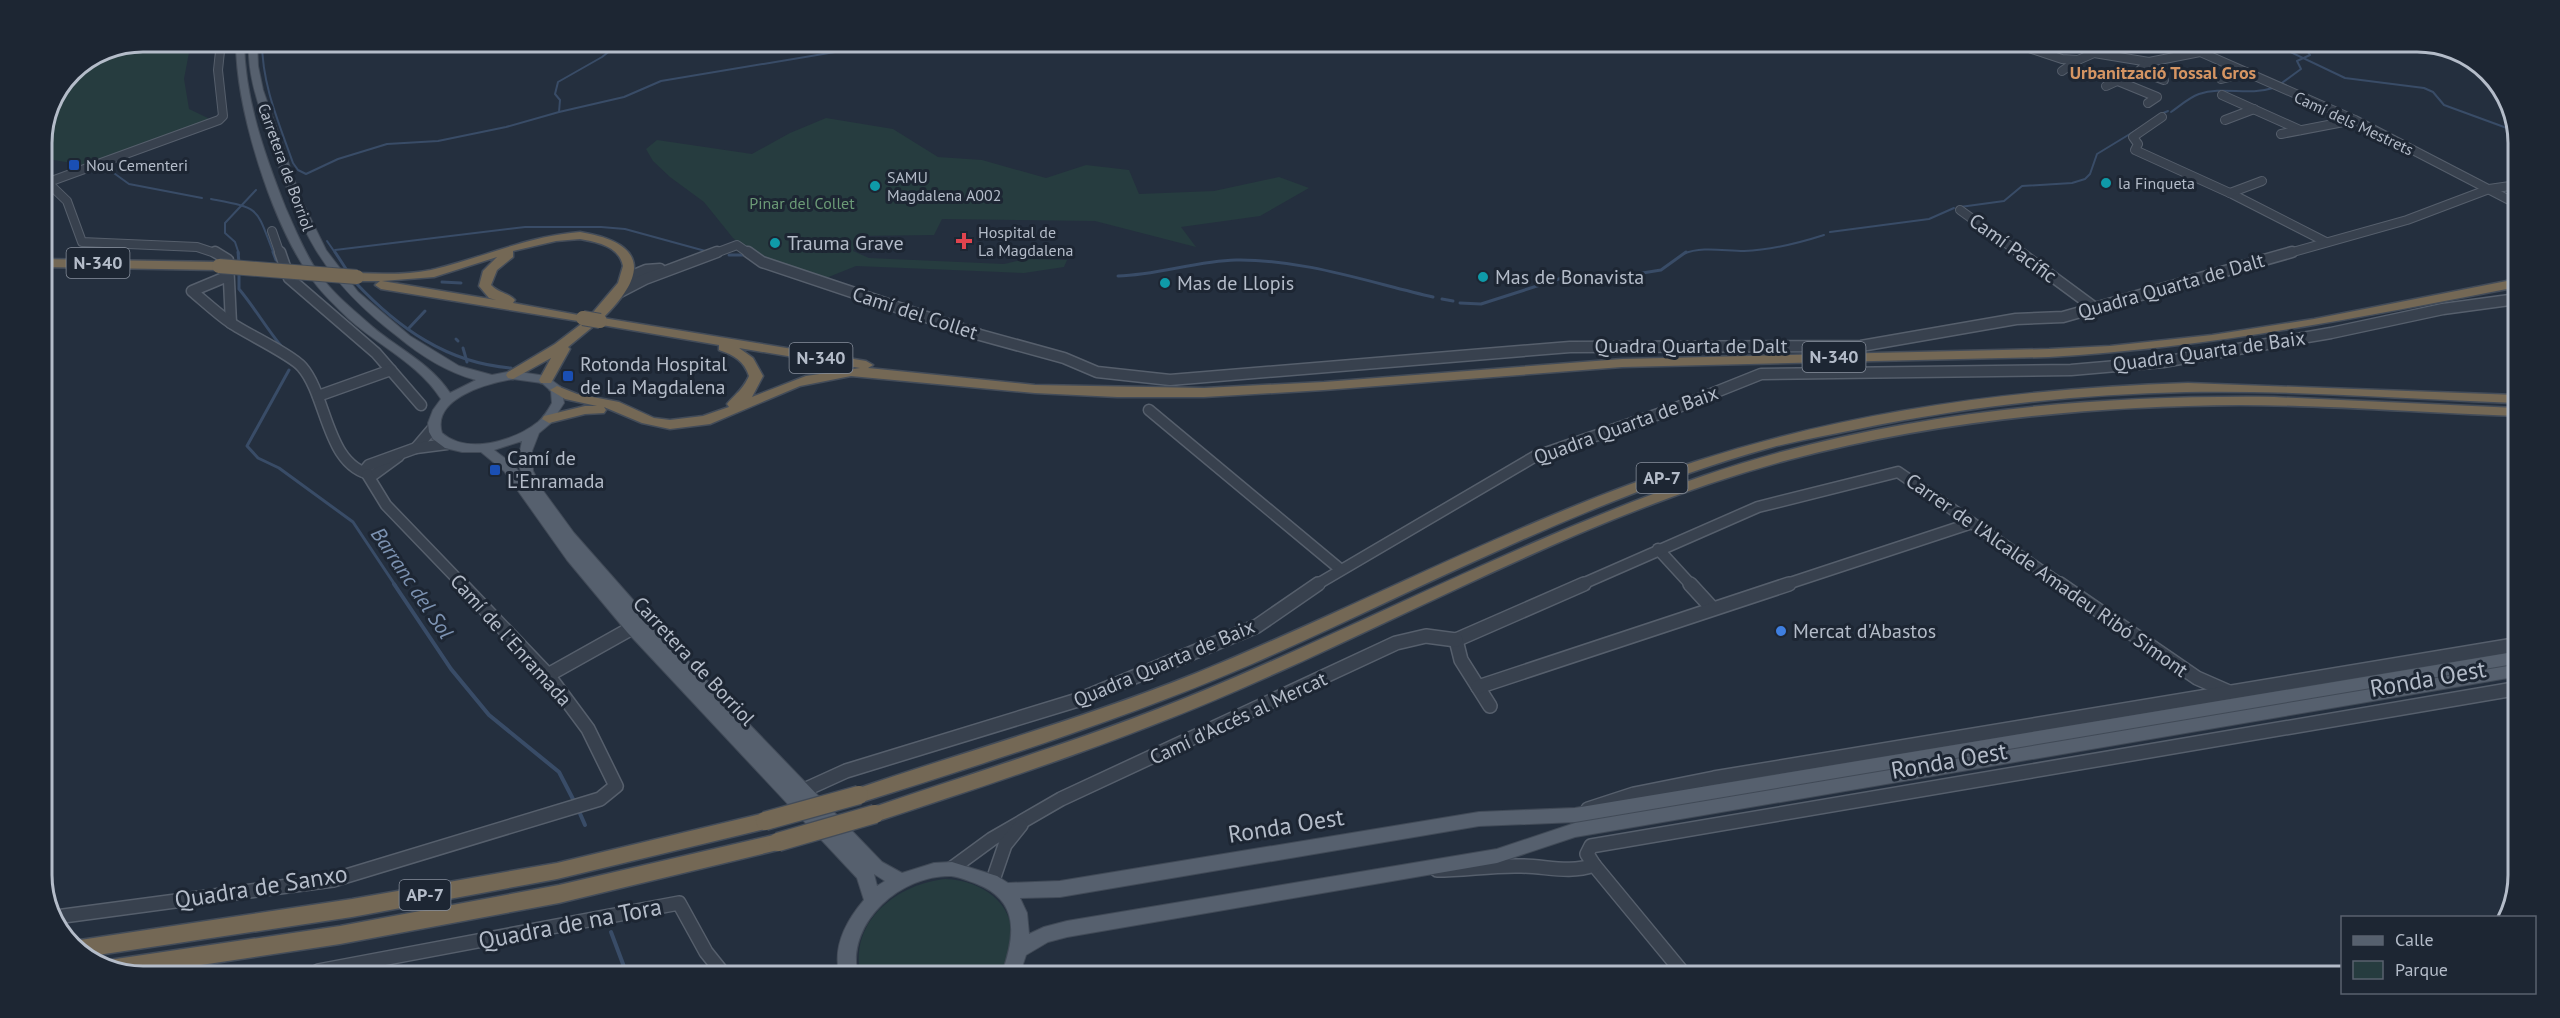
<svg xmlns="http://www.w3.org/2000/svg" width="2560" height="1018" font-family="'PT Sans',sans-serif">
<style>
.green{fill:#263c3f}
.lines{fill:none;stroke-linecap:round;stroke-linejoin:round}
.stream-far2{stroke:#394c67;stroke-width:2}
.stream-far1{stroke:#394c67;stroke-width:3}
.stream{stroke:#394c67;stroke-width:4}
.minor-far2-casing{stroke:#565f6c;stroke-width:10}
.minor-far1-casing{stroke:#565f6c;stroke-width:13}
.minor-casing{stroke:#565f6c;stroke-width:16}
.major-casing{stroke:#414a57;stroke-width:2}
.highway-casing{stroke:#434c59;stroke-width:3}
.minor-far2{stroke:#38414e;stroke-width:8}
.minor-far1{stroke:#38414e;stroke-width:10}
.minor{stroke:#38414e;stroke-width:13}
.major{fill:#56606e;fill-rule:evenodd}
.highway{fill:#746855;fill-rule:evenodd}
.highway-bridge-far1-casing{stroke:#434c59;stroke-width:16;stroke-linecap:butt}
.highway-bridge-casing{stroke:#434c59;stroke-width:21;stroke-linecap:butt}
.highway-bridge-far1{stroke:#746855;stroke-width:14}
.highway-bridge{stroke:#746855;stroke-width:18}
.transit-dot{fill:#1a4fb4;stroke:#1d2633;stroke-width:2}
.culture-dot{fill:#0f9aa8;stroke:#1d2633;stroke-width:2}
.health-dot{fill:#e0444e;stroke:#1d2633;stroke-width:2}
.shop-dot{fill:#3f7fe0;stroke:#1d2633;stroke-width:2}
.labels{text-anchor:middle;stroke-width:6;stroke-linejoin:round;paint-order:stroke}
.far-street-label{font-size:16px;fill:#b4bcc9;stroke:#1d2633}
.far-poi-label{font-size:16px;fill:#b4bcc9;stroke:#1d2633;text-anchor:start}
.far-park-label{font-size:16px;fill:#6b9a76;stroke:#1d2633}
.far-neighbourhood-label{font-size:18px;font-weight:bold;fill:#d59563;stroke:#1d2633}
.shield{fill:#1d2633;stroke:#878f9c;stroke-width:1.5}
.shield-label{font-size:18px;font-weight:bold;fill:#b4bcc9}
.poi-label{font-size:20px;fill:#b4bcc9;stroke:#1d2633;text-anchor:start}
.street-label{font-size:20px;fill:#b4bcc9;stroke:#1d2633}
.water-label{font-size:21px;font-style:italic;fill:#7c92b1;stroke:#1d2633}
.near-street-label{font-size:24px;fill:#b4bcc9;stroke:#1d2633}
.rim{fill:none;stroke:#b4bcc9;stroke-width:3}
</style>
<rect width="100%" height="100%" fill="#242f3e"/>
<!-- green -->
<g class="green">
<path d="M 144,42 L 191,42 L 184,79 L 189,109 L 210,119 L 83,165 L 42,158 L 42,137 L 72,72 L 105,50 Z"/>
<path d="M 826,118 L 893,129 L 938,157 L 982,160 L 1046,178 L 1086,165 L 1129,170 L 1139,194 L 1214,191 L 1279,177 L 1309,188 L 1260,216 L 1181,227 L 1196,247 L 1095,221 L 942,219 L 934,235 L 859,236 L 853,251 L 869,258 L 1004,264 L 1026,259 L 1067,260 L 1064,267 L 1024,273 L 856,266 L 826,278 L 780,268 L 750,252 L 733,238 L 704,202 L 670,177 L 653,161 L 646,149 L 657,140 L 752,154 L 790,133 Z"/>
<path d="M 945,879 C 998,881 1031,924 1000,973 L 860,972 C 850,920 898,884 945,879 Z"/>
</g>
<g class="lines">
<!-- stream-far2 -->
<g class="stream-far2">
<path d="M 262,42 C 262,85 279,123 293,163 L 298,170 L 306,174 L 338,159 L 387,144 L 438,141 L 506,127 L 559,112 L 560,100 L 555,94 L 558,82 L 602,57 L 620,43"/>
<path d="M 2280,47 L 2345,78 L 2424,88 L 2433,92 L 2444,105 L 2515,131"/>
<path d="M 2279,85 L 2301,69 L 2297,61 L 2310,55 L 2304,47"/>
<path d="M 559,112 L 624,97 L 661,81 L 835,52 L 866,44"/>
<path d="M 2171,112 C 2180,106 2188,98 2199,94 C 2223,86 2248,96 2273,88"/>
<path d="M 2161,114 L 2168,111"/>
<path d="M 111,171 L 129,184 L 202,198"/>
<path d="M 211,199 C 262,209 255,206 274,254"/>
<path d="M 1960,207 L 2004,201 L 2022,186 L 2072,183 L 2085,179 L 2090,174 L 2097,154 L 2143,126"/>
<path d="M 1830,232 L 1929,219 L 1954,208"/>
<path d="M 327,241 L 336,254"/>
<path d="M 335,250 L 525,227 L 601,227 L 625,229 L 709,252"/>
<path d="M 239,254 L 235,242 L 225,233 L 225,223 L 256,190"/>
<path d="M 1683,254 C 1702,246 1724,251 1744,251 C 1771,250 1799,243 1824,235"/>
</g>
<!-- stream-far1 -->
<g class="stream-far1">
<path d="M 238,252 L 239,263"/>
<path d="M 273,252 L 276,260"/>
<path d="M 335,252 L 348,272"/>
<path d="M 729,255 L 744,255"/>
<path d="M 239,272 L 239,289 C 255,308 266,328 282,347"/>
<path d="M 1118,276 C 1158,275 1196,261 1236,260 C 1303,259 1368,282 1433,297"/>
<path d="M 355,282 C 398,328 447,363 511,368"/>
<path d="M 442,282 L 461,283"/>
<path d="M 1442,299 L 1453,301"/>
<path d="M 1460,303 L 1481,304 L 1562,278 L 1605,279 L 1661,270 L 1686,252"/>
<path d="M 409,328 L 425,311"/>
<path d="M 456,339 L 458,341"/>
<path d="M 463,348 L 467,362"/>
<path d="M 289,370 L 247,446 L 258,458 L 279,468 L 353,522 L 395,585"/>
</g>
<!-- stream -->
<g class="stream">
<path d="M 394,584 L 451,669 L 489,715 L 559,772 L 575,803"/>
<path d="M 578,809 L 585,825"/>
<path d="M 611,932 L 626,972"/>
</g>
<!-- minor-far2 casing -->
<g class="minor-far2-casing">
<g id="minor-far2">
<path d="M 2023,46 L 2062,59 L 2078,60 L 2094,53 L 2149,62"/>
<path d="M 2189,47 L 2355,120 L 2517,204"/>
<path d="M 2062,71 L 2078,60"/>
<path d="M 2140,71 L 2164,80"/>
<path d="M 2221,79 L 2245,73"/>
<path d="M 2118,81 L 2157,97 L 2148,103"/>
<path d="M 2106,86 L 2139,71 L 2149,62 L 2200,52"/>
<path d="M 2222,95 L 2300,130"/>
<path d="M 2162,117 L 2133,137 L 2138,144 L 2135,150 L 2232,194 L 2326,242"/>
<path d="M 2225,120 L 2254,109"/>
<path d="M 2281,134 L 2354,120"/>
<path d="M 42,177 L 67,201 L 82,242 L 197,247 L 218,254"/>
<path d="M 46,183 L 219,120 L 223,116 L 218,70 L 221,42"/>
<path d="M 2230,193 L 2262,181"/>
<path d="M 1960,210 L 2021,254"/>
<path d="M 272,231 L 280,254"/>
<path d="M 713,254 L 737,245 L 750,254"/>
<path d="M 2286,254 L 2407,220 L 2489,189 L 2517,185"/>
</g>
</g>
<!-- minor-far1 casing -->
<g class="minor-far1-casing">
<g id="minor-far1">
<path d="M 215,252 L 228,260 L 231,323"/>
<path d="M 280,252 L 289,278 L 376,353 L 421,405"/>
<path d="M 748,252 L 762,262 L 980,335 L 1064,358 L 1097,372 L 1170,380 L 1570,347 L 1861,346 L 2016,319 L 2063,317 L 2292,252"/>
<path d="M 2019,252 L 2095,308"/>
<path d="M 228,276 L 192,291 C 205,302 218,314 231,323 C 247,334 292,355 302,367 C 328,397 326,467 373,475 L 399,456"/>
<path d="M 627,278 L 646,270 L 660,269"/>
<path d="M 618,293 L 645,279 L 717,252"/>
<path d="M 318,396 L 391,370"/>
<path d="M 1149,410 L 1340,569"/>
<path d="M 416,448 L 433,428"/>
<path d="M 364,471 L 369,465 L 416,448 L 447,444"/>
<path d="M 367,474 L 386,505 L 463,585"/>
<path d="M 1658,549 L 1691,585"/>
<path d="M 1316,585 L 1534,457 L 1676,408 L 1761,374 L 2071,370 L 2163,362 L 2331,333 L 2443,309 L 2517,299"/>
<path d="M 1580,585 L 1758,507 L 1898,472 L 2062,585"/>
<path d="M 1784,585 L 1972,523"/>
</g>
</g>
<!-- minor casing -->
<g class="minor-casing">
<g id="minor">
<path d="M 1690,584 L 1712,608"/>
<path d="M 2060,584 L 2197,678 L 2229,692"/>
<path d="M 1456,640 L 1584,584"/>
<path d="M 1456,640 L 1461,660 L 1490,706"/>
<path d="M 548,675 L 632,628"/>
<path d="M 1478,687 L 1789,584"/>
<path d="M 802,791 L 846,771 L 1081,699 L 1257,626 L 1318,584"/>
<path d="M 1588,809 L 1634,794 L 1714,778 L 2514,645"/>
<path d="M 1594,865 L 1684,974"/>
<path d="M 951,869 L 992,839 L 1061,799 L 1396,643 L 1426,636 L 1456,640"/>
<path d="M 1437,870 C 1465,870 1493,865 1521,866 C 1546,866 1569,874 1594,865 L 1587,854 L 1591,846 L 2514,689"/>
<path d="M 993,880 L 1005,845 L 1021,825"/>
<path d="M 56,917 L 333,880 L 600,799 L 616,786 L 588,729 L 548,675 L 461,584"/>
<path d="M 318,971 L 679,903 L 706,952 L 722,972"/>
</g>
</g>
<!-- major casing -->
<g class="major-casing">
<path id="major" d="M 236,42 L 244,42 C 245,100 265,156 286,209 C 296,231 305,254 319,274 C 332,292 350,307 367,322 C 394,347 429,361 450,393 L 476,380 C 446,372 421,356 397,336 C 320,277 300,230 270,140 C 260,108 247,77 249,42 L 257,42 L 258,66 L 263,90 L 301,199 L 326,250 L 358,292 L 410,336 L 459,366 L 492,375 L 513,371 L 546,376 L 561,387 L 564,403 L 551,423 L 539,433 L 532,451 L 533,471 L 544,492 L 574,533 L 671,643 L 882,862 L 902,873 L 934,863 L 952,862 L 997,876 L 1008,883 L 1060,881 L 1479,812 L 1575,808 L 2514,652 L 2514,664 L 1575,822 L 1479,826 L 1060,897 L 1020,898 L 1027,913 L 1029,934 L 1044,927 L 1067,921 L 1497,849 L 1575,823 L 2514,665 L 2514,677 L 1575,837 L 1497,863 L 1067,937 L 1048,942 L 1026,955 L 1020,973 L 1002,973 C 1015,936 1020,901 977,884 C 969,881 960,877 951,876 C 901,875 848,921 857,972 L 839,972 C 833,945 847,920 864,900 L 857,878 L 627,632 L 567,560 L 504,471 L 481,452 L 462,452 L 445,448 L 433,439 L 429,432 L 428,423 L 433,410 L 441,399 C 419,364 379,346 349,319 C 336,306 322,294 312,279 C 272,224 236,110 236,42 ZM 513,379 L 542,383 L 551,391 L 552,403 C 548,410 544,417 538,422 C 514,441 467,455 442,433 C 431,398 489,383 513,379 ZM 522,441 L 518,461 L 522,476 L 514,465 L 494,450 ZM 874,874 L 885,881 L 877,886 Z"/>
</g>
<!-- highway casing -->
<g class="highway-casing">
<g id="highway">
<path d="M 580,232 C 647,243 648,274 603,318 L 866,361 L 873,365 L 868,368 L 1035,385 L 1204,388 L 1324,382 L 1622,359 L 2049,349 L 2110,346 L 2212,335 L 2314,319 L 2517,279 L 2517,287 C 2361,317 2208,348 2049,357 L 1622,367 L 1324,390 L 1204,397 L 1117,397 L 1035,393 L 851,376 L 800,386 L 710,424 L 670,429 L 642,423 L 604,407 L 606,410 L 604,413 L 585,414 L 549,423 L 542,419 L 544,416 L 585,406 L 597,406 L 565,399 L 550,390 L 557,386 L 577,394 L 619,402 L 654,418 L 670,420 L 703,416 L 729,407 L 727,404 C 737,392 742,391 749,376 C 744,361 734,355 719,350 L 719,345 L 596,324 L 568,347 L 570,349 L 551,383 L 541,383 L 539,380 L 551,358 L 513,379 L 508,378 L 506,375 L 508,372 L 555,344 L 584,322 L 381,289 L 375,285 L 380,281 L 357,281 L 351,277 L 357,273 C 382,274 407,275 431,270 C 482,258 528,236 580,232 ZM 580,239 C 597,242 619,246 623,266 L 618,283 L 589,317 L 513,303 L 515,300 C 509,293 498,293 491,285 L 497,270 L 513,257 L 513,251 L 556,241 ZM 497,257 L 483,271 L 479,286 L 489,298 L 496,300 L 382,281 L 434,277 ZM 739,348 L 860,368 L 806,376 L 752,397 L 763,376 L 753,358 Z"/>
<path d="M 42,259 L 219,262 L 225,266 L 219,270 L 42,267 Z"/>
<path d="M 2188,383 L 2516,395 L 2516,403 C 2406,399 2296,390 2186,392 C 2076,394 1966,407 1858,429 C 1830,435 1801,440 1773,447 C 1591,497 1424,588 1252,664 C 1125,719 992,761 859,803 L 853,800 L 850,795 L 853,790 C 966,751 1082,719 1194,674 C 1361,606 1522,518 1694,462 C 1853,410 2022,388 2188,383 Z"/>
<path d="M 2274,397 L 2516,408 L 2516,416 C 2424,413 2332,405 2240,405 C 2088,406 1935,421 1788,460 C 1604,509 1436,602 1263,679 C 1137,736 1006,779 875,822 L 868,819 L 866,814 L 868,809 C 981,770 1095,736 1205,690 C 1372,620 1532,535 1703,476 C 1886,413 2082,395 2274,397 Z"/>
<path d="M 765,813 L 772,815 L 774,821 L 772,827 L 765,829 L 557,879 L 352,917 L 91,956 L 73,943 L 80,940 L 352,899 L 557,863 Z"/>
<path d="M 778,834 L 785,836 L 787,842 L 785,848 L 778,850 L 559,903 L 340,944 L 161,971 L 111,970 L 101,964 L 109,960 L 340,926 L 559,885 Z"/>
</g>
</g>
<!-- minor-far2 -->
<use href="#minor-far2" class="minor-far2"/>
<!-- minor-far1 -->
<use href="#minor-far1" class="minor-far1"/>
<!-- minor -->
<use href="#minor" class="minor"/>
<!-- major -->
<use href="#major" class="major"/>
<!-- highway -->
<use href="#highway" class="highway"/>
<!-- highway-bridge-far1 casing -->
<g class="highway-bridge-far1-casing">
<g id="highway-bridge-far1">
<path d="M 219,266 L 357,277"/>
<path d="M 583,318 L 600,321"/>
</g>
</g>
<!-- highway-bridge casing -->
<g class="highway-bridge-casing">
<g id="highway-bridge">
<path d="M 765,821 L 859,795"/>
<path d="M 778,842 L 875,814"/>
</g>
</g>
<!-- highway-bridge-far1 -->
<use href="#highway-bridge-far1" class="highway-bridge-far1"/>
<!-- highway-bridge -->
<use href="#highway-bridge" class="highway-bridge"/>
</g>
<!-- markers -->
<g class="transit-dot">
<rect x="68" y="159" width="12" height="12" rx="3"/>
<rect x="562" y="370" width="12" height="12" rx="3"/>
<rect x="489" y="464" width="12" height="12" rx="3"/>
</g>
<g class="culture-dot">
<circle cx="2106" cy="183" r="6"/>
<circle cx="875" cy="186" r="6"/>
<circle cx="775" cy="243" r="6"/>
<circle cx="1483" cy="277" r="6"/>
<circle cx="1165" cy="283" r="6"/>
</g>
<path class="health-dot" d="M961 232h6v6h6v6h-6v6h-6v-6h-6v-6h6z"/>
<circle class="shop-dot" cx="1781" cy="631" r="6"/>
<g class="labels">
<!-- far-street labels -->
<g class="far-street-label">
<text transform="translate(2354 123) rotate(25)" y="6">Camí dels Mestrets</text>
<text transform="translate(286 167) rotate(70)" y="6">Carretera de Borriol</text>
</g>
<!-- far-poi labels -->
<g class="far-poi-label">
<text x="86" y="171">Nou Cementeri</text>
<text x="887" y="183">SAMU<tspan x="887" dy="18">Magdalena A002</tspan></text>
<text x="2118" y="189">la Finqueta</text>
<text x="978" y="238">Hospital de<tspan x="978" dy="18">La Magdalena</tspan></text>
</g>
<!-- far-park labels -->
<g class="far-park-label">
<text x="802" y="209">Pinar del Collet</text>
</g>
<!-- far-neighbourhood labels -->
<g class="far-neighbourhood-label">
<text x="2163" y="79">Urbanització Tossal Gros</text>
</g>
<!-- shield labels -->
<g class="shield">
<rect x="66.5" y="248" width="63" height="30" rx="4.5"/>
<rect x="1802.5" y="342" width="63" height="30" rx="4.5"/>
<rect x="789.5" y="343" width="63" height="30" rx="4.5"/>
<rect x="1636.5" y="463" width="51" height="30" rx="4.5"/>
<rect x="399.5" y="880" width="51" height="30" rx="4.5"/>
</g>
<g class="shield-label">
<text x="98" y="269">N-340</text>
<text x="1834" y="363">N-340</text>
<text x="821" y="364">N-340</text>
<text x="1662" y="484">AP-7</text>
<text x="425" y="901">AP-7</text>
</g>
<!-- poi labels -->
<g class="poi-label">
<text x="787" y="250">Trauma Grave</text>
<text x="1495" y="284">Mas de Bonavista</text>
<text x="1177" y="290">Mas de Llopis</text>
<text x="580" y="371">Rotonda Hospital<tspan x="580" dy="23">de La Magdalena</tspan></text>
<text x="507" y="465">Camí de<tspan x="507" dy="23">L'Enramada</tspan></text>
<text x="1793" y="638">Mercat d'Abastos</text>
</g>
<!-- street labels -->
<g class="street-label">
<text transform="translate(2013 248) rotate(36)" y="7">Camí Pacífic</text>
<text transform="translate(2171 286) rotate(-16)" y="7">Quadra Quarta de Dalt</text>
<text transform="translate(915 313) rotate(18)" y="7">Camí del Collet</text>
<text x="1691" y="353">Quadra Quarta de Dalt</text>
<text transform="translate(2209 351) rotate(-8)" y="7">Quadra Quarta de Baix</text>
<text transform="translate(1626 425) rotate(-20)" y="7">Quadra Quarta de Baix</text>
<text transform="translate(2047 575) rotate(35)" y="7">Carrer de l'Alcalde Amadeu Ribó Simont</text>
<text transform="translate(511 640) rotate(48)" y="7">Camí de l'Enramada</text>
<text transform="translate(694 661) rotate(47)" y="7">Carretera de Borriol</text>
<text transform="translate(1164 663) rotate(-23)" y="7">Quadra Quarta de Baix</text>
<text transform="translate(1238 718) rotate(-25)" y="7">Camí d'Accés al Mercat</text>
</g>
<!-- water labels -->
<g class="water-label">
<text transform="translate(412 583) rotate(56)" y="7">Barranc del Sol</text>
</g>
<!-- near-street labels -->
<g class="near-street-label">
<text transform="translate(2428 679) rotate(-10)" y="8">Ronda Oest</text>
<text transform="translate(1949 761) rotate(-10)" y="8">Ronda Oest</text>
<text transform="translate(1286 826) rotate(-9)" y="8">Ronda Oest</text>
<text transform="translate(261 887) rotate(-9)" y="8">Quadra de Sanxo</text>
<text transform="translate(570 924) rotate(-11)" y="8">Quadra de na Tora</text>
</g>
</g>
<!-- crop -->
<path d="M0 0H2560V1018H0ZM143 52H2417A91 91 0 0 1 2508 143V875A91 91 0 0 1 2417 966H143A91 91 0 0 1 52 875V143A91 91 0 0 1 143 52Z" fill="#1d2633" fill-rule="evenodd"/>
<path class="rim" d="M143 52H2417A91 91 0 0 1 2508 143V875A91 91 0 0 1 2417 966H143A91 91 0 0 1 52 875V143A91 91 0 0 1 143 52Z"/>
<!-- legend -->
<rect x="2341" y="916" width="195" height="78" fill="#1d2633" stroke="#59626f" stroke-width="1.5"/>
<rect x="2353" y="936" width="30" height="9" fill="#56606e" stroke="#59626f" stroke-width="1.5"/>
<text x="2395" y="946" font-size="18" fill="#b4bcc9">Calle</text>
<rect x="2353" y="961" width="30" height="18" fill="#263c3f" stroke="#59626f" stroke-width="1.5"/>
<text x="2395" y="976" font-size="18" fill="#b4bcc9">Parque</text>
</svg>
